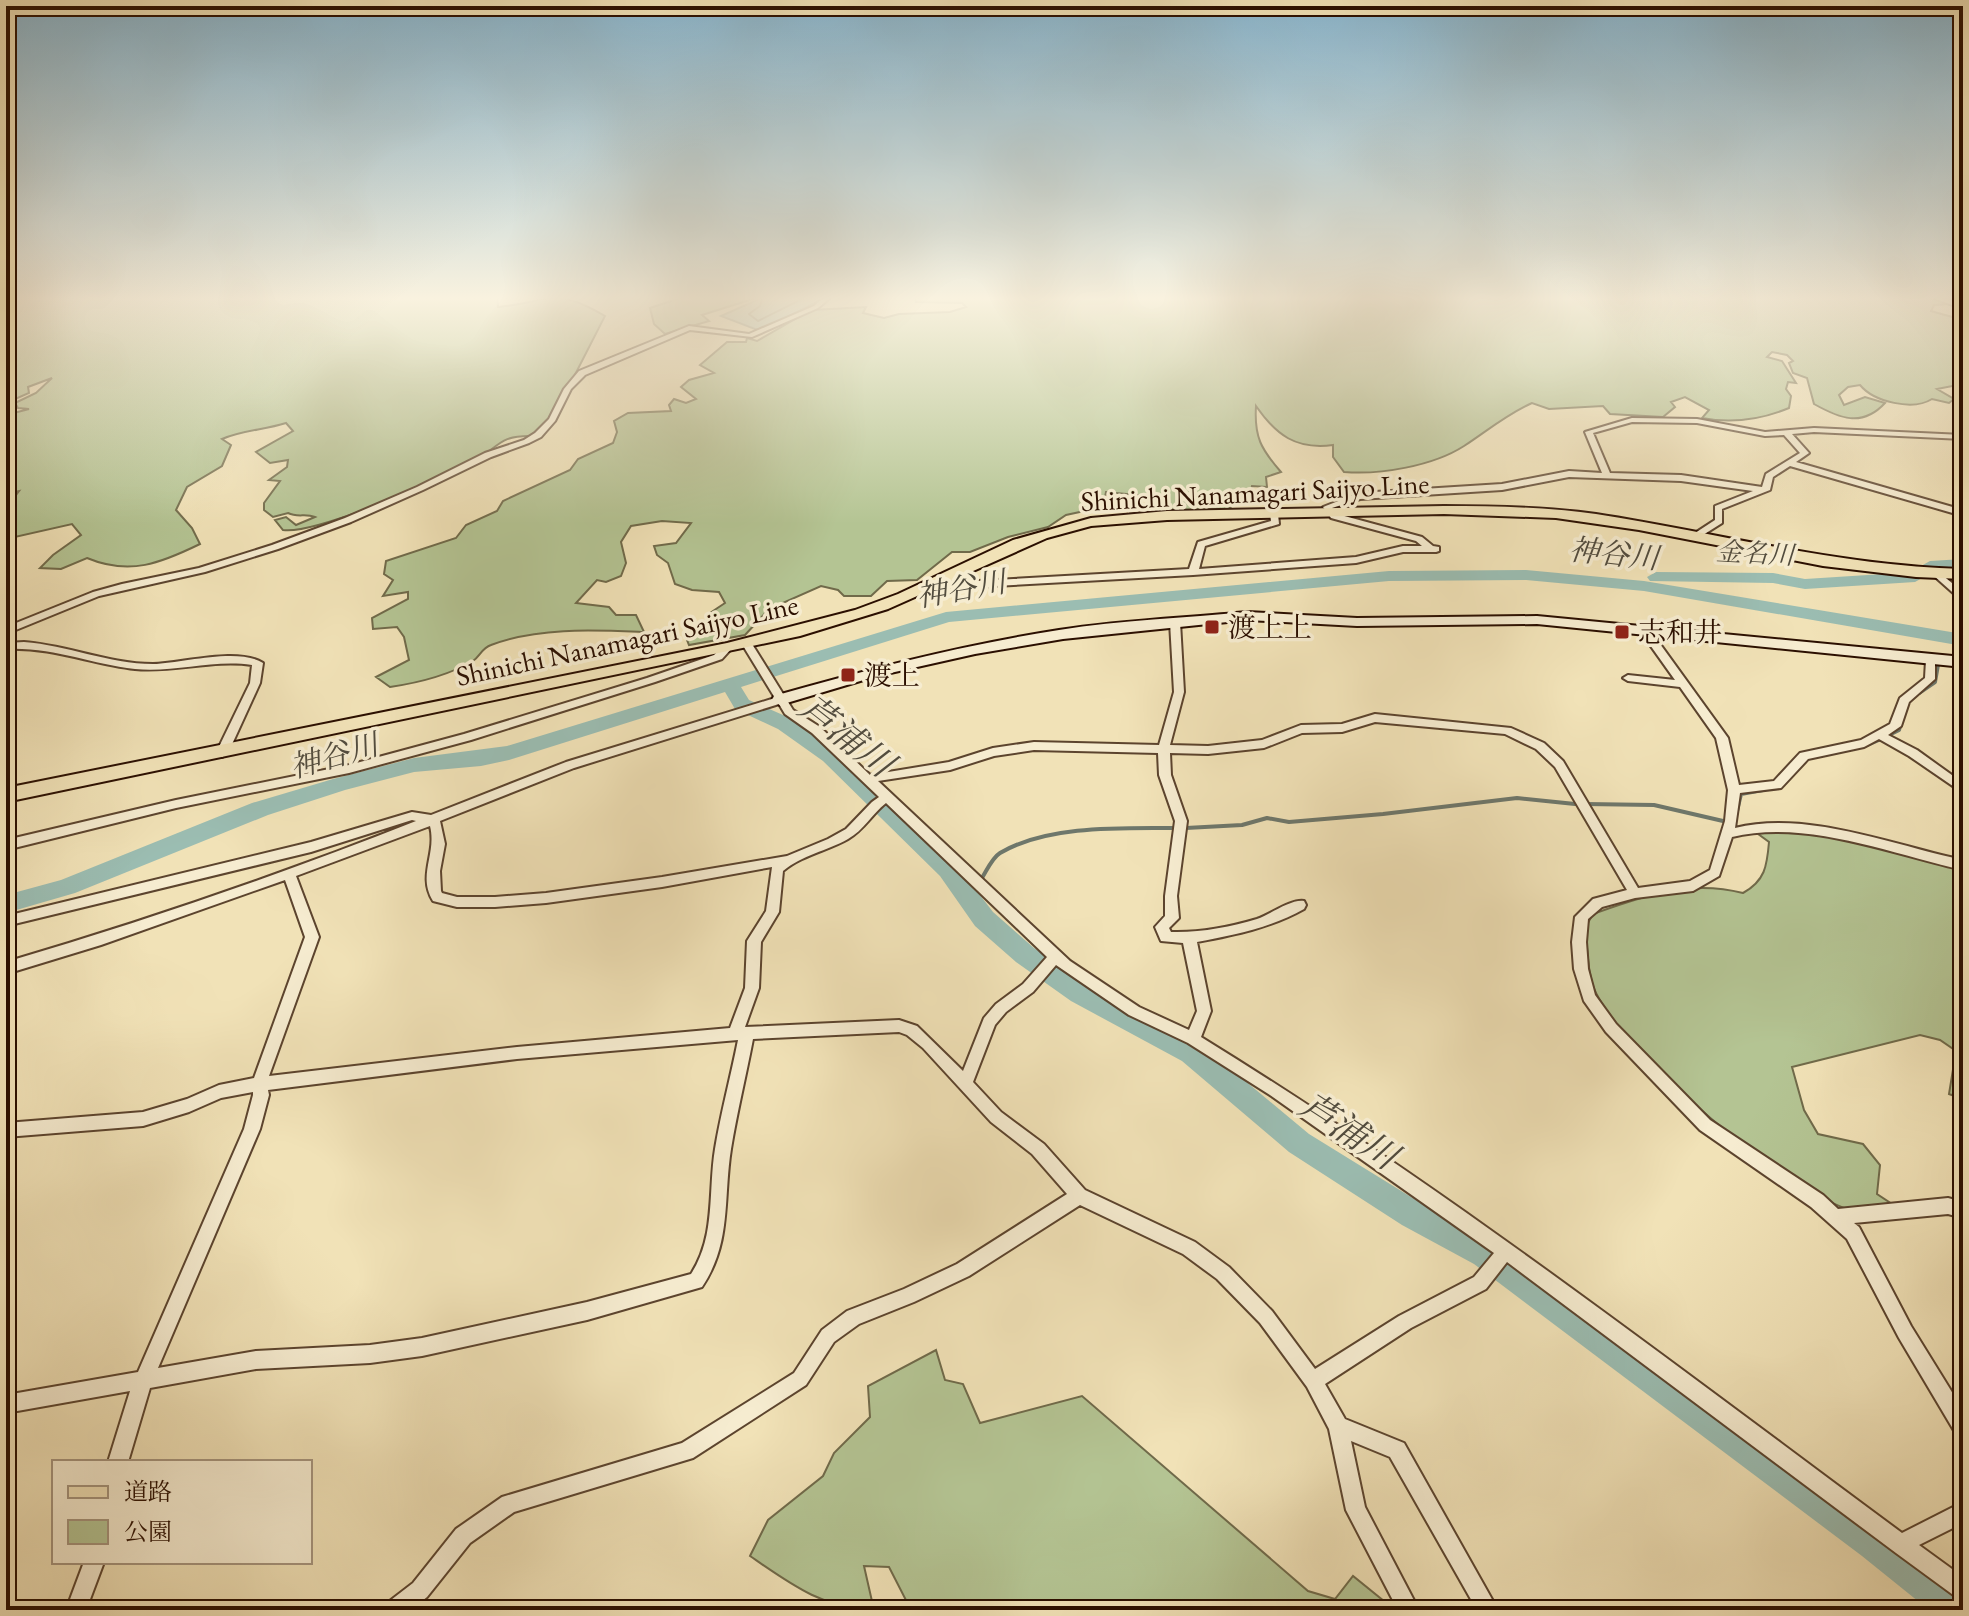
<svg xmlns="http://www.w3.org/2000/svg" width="1969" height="1616" font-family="'EB Garamond','Noto Serif JP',serif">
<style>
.green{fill:#b4c493;stroke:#706a4a;stroke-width:2}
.water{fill:#9bbdb2;stroke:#6e776b;stroke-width:2}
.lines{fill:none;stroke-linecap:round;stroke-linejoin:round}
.shore{stroke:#636659;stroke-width:2}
.stream{stroke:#6e776b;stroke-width:4}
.river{fill:#9bbdb2;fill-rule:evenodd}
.street-casing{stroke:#5c442e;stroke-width:4}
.secondary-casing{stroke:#2b0f00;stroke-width:4}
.primary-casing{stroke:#2b0f00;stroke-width:4}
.street{fill:#f6ecd0;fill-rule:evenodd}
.secondary{fill:#f6ecd0;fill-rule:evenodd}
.primary{fill:#f1e2b7;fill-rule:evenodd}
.poi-dot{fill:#8f2418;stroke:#f6ecd0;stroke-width:3}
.labels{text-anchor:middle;stroke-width:7;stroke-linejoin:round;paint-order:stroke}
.far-water-label{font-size:26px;font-style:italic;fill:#524c3e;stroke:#f6ecd0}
.street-label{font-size:28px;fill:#2b0f00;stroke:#f6ecd0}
.poi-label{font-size:28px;fill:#2b0f00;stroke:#f6ecd0;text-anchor:start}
.water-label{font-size:30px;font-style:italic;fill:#524c3e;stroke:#f6ecd0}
.near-water-label{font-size:36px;font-style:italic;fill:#524c3e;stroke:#f6ecd0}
</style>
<rect width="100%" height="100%" fill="#f1e2b7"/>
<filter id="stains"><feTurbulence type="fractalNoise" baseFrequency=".0025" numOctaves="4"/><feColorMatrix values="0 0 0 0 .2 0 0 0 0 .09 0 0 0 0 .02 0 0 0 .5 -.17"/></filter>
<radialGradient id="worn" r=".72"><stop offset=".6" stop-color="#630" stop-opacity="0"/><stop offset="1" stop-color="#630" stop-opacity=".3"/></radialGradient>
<!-- green -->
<g class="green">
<path d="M 6,297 L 497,297 L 498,307 C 551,302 553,285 605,316 L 560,404 L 549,421 L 533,436 C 499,435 500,446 474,462 C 443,480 313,535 283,530 L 275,520 L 286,517 L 296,525 L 315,517 C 305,513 298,518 288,513 L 273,517 L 264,510 L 264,503 L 280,481 L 269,480 L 287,467 L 288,460 L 270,463 L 256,452 L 293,431 L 286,423 C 264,430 243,430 222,439 L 231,445 L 222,466 L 187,487 L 176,510 L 192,528 L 200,544 C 161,563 130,576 87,558 L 61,569 L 40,568 L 53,555 L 81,535 L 72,524 L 15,537 L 6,529 L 6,508 L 19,491 L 6,494 L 6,415 L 29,409 L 18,408 L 15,403 L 36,393 L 52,378 L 28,387 L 29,393 L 6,403 L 15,392 L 6,393 Z"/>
<path d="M 683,297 L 759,297 L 702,315 L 709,321 L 665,334 L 654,324 L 650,308 Z"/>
<path d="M 914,297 L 1963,297 L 1963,303 L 1934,305 L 1931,311 L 1963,320 L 1963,384 L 1937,389 L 1954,399 L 1949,403 L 1932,399 C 1913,411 1874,402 1860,385 L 1848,387 L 1839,395 L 1844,405 L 1865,397 L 1885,403 C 1862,428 1839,418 1814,404 L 1807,378 L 1793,373 L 1789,363 L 1793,361 L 1787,355 L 1772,352 L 1767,357 L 1782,361 L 1796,383 L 1788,382 L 1786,389 L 1791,396 L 1789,408 C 1760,420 1733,424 1702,418 L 1709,410 L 1685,397 L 1671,402 L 1675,407 L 1663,417 L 1610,414 L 1603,406 L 1549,409 L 1532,403 C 1507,414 1487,431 1464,446 C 1433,466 1380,475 1344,472 L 1333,457 L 1333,445 C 1296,450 1276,435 1256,406 C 1254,437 1261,449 1281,472 L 1266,477 L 1267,487 L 1252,486 L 1250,494 L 1228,509 L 1186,512 L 1171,509 L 1137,495 L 1106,492 L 1103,507 L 1066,515 L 1048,527 L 1008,537 L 970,552 L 952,552 L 917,580 L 887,581 L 871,596 L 844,596 L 838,590 L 821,586 L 769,609 L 745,635 L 689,645 L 685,635 L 709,629 L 710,613 L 725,603 L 719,592 L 692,590 L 675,584 L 668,563 L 657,555 L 654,546 L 676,543 L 691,523 L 662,521 L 631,526 L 621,542 L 626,563 L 621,576 L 606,582 L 597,580 L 576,603 L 609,607 L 616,615 L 636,615 L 644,632 C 594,630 538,627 491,645 C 482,648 480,656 473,661 C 449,675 417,683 390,687 L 376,677 L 409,660 L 404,637 L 397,627 L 373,629 L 372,618 L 408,599 L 408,592 L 383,596 L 393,580 L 384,574 L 386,561 L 456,538 L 466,525 L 497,511 L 503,501 L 570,470 L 578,459 L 613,443 L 617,432 L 614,421 L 628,413 L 671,411 L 669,405 L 674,399 L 686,403 L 696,399 L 681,387 L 689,380 L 714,373 L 700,365 L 727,342 L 746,342 L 747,338 L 757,341 L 811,310 L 866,307 L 863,313 L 884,318 L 899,314 L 950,312 L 966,307 L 962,303 L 916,302 Z"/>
<path d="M 1754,831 C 1781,831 1808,832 1835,838 C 1878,846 1919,861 1963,864 L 1963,1099 L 1949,1094 L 1956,1051 L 1940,1040 L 1920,1035 L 1792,1067 L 1804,1110 L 1818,1134 L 1863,1144 L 1880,1165 L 1877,1194 L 1895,1206 C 1883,1208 1865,1214 1853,1211 C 1786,1192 1627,1056 1596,993 C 1587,975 1588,948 1585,928 L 1593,914 C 1644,896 1689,879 1743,893 C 1765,881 1767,866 1769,842 Z"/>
<path d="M 936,1350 L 945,1380 L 963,1384 L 980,1423 L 1082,1396 L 1308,1591 L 1335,1599 L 1353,1576 L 1395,1610 L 911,1610 L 889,1567 L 864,1566 L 874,1610 C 825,1610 789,1583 750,1556 L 768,1520 L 823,1476 L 834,1453 L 870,1417 L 868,1386 Z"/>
</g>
<!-- water -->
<path class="water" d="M 764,297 L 823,297 L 823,299 L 760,331 L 721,316 Z"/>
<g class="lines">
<!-- shore -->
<path class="shore" d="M 763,297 L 760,306 L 749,314 L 758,321 L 806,297"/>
<!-- stream -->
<g class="stream">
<path d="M 1919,693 L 1935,682 L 1938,665"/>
<path d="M 1889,735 L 1899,730 L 1901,723"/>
<path d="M 1865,746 L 1881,739"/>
<path d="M 1585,804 L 1654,805 L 1723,821"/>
<path d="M 1737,811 L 1741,794 L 1763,790"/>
<path d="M 1186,828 L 1242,825 L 1267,818 L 1289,822 L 1383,814 L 1517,798 L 1575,804"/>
<path d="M 982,878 C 987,870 992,858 1000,853 C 1047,825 1122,828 1176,828"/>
<path d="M 961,888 L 974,884"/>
</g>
<!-- river -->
<g class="river">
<path d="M 1963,559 L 1963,569 L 1930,571 L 1921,566 L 1930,561 Z"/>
<path d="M 1526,570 L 1644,581 L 1963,634 L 1963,646 L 1644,591 L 1526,580 L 1389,581 L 949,622 L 741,687 L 749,700 L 792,719 L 837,751 L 956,864 L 993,912 L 1034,948 L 1089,985 L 1202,1045 L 1309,1134 L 1424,1205 L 1496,1242 L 1888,1530 L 1963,1589 L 1963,1610 L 1929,1610 L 1862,1556 L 1474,1264 L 1402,1225 L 1289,1152 L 1182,1061 L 1071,1001 L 1016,962 L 975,926 L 940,876 L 823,761 L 778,729 L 735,709 L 725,692 L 509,760 L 481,766 L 414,772 L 345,790 L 268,815 L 75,893 L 6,913 L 6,895 L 61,880 L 252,803 L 333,779 L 414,758 L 507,746 L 946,612 L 1389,571 Z"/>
<path d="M 1656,572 L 1773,573 L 1805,579 L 1915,572 L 1924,577 L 1915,582 L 1805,589 L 1773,583 L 1650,581 L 1647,577 Z"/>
</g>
<!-- street casing -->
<g class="street-casing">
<g id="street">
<path d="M 824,297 L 831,297 L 818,308 L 752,337 L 690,330 L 585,375 L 571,389 L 555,421 L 541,437 L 529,443 L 491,457 L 423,490 L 351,522 L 278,549 L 205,572 L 99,596 L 6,634 L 6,627 L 93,592 L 122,584 L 199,568 L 272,545 L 345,518 L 417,487 L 485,453 L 524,440 L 535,433 L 549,419 L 564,389 L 579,371 L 689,326 L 749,334 L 814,306 Z"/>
<path d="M 1931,297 L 1941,297 L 1963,305 L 1963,309 Z"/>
<path d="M 1632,418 L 1697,419 L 1765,432 L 1814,428 L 1963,435 L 1963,439 L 1814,432 L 1792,434 L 1809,453 L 1796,462 L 1963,510 L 1963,516 L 1790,466 L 1773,477 L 1770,490 L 1722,509 L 1722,523 L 1695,540 L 1692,539 L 1692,535 L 1715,520 L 1715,506 L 1753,491 L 1681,481 L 1569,477 L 1502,490 L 1360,499 L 1332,508 L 1337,514 L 1422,537 L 1433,546 L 1439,547 L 1439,551 L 1436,552 L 1403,552 L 1356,563 L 1193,575 L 941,589 L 929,583 L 934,580 L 942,583 L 1189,569 L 1198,542 L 1271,521 L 1270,514 L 1274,511 L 1278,514 L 1279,524 L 1205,546 L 1199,569 L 1356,557 L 1403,546 L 1422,546 L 1416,541 L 1331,518 L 1323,507 L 1359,493 L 1502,484 L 1569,471 L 1602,473 L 1585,432 ZM 1632,422 L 1697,423 L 1765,436 L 1784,435 L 1800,453 L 1766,474 L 1762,487 L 1681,475 L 1610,473 L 1593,433 Z"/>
<path d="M 1936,570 L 1963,592 L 1963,600 L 1960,599 L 1933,575 L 1933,571 Z"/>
<path d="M 1175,619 L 1180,622 L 1184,692 L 1170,745 L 1208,746 L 1262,740 L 1301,725 L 1342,724 L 1375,714 L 1511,728 L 1544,743 L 1563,761 L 1638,888 L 1690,881 L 1710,870 L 1725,821 L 1728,790 L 1716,738 L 1680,687 L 1628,681 L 1623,678 L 1628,675 L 1675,680 L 1638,628 L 1639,626 L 1647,626 L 1728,738 L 1739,785 L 1774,781 L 1800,753 L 1861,740 L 1890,724 L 1900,698 L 1925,678 L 1926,660 L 1927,658 L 1935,658 L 1935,679 L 1909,702 L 1901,726 L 1888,735 L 1917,750 L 1963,783 L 1963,793 L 1909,756 L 1879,739 L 1864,747 L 1808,759 L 1781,788 L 1740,793 L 1735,828 C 1806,810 1893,845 1963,860 L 1963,870 C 1891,854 1806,819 1732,837 L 1719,876 L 1693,891 L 1635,898 L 1602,907 L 1588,919 L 1586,942 L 1588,969 L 1595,995 L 1616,1024 L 1710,1120 L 1823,1195 L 1838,1209 L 1948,1198 L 1963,1202 L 1963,1218 L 1948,1214 L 1854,1223 L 1859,1227 L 1911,1326 L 1963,1410 L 1963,1436 L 1956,1434 L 1899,1338 L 1847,1239 L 1811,1207 L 1700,1130 L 1606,1032 L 1584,1001 L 1574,969 L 1572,942 L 1575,917 L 1593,899 L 1627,890 L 1555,767 L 1536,749 L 1505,734 L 1375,722 L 1342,732 L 1302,733 L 1264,748 L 1208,754 L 1170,753 L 1171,775 L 1187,821 L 1177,896 L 1179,918 L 1169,928 L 1171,932 C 1199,933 1230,927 1257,919 C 1271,914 1291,899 1304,901 L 1306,905 L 1304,909 C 1270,928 1234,935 1197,942 L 1211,1011 L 1201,1037 C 1445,1187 1672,1363 1902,1533 L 1963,1502 L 1963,1523 L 1919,1545 L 1963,1577 L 1963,1600 L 1956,1597 L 1896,1553 L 1507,1262 L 1486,1289 L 1411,1328 L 1325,1384 L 1345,1419 L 1404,1443 L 1498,1610 L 1477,1610 L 1390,1457 L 1351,1441 L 1365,1507 L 1419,1610 L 1398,1610 L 1346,1510 L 1329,1429 L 1307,1387 L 1260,1323 L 1217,1279 L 1183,1254 L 1080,1205 L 969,1276 L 914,1302 L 859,1324 L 834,1342 L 806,1385 L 693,1458 L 514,1512 L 470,1543 L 427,1597 L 411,1610 L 384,1610 L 387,1603 L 413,1583 L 456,1529 L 502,1497 L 682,1443 L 794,1373 L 822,1330 L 847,1311 L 904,1289 L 957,1264 L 1067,1194 L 1032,1154 L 991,1122 L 923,1048 L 907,1035 L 899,1032 L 753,1039 C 746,1076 737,1112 731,1149 C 723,1199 732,1242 702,1287 L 587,1320 L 422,1356 L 370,1363 L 256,1369 L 150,1388 L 128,1462 L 108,1462 L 130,1391 L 6,1413 L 6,1395 L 138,1372 L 244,1129 L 253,1095 L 253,1092 L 221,1098 L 189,1112 L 143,1126 L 6,1137 L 6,1123 L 143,1112 L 187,1099 L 219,1085 L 254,1078 L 305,937 L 285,880 L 101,945 L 6,974 L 6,962 C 145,921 282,874 416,821 L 412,820 L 311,852 L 6,926 L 6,916 L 311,842 L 412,812 L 431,815 L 566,762 L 775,698 L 742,644 L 747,641 L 752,644 L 793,710 L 820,727 L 870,775 L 949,762 L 993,748 L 1034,742 L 1159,745 L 1174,692 L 1170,622 ZM 779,704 L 785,714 L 812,733 L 879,797 L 872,802 L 846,829 L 828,839 L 787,856 L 662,877 L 546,893 L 495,897 L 457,897 L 442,893 L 441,891 L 440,871 L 445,844 L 440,821 L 574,768 ZM 1034,750 L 1158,753 L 1159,775 L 1175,821 L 1165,896 L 1165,916 L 1155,927 L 1161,941 L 1183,943 L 1197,1011 L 1189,1030 L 1139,1007 L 1070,961 L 878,781 L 950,770 L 994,756 ZM 886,803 L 1047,957 L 1023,984 L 996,1004 L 984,1018 L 963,1071 L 917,1026 L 899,1020 L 745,1027 L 759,988 L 761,942 L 779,912 L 783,871 C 802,855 827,851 848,839 C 864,830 872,814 886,803 ZM 430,826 C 437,854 417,875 433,901 L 457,907 L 495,907 L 546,903 L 662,887 L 772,867 L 766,911 L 747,941 L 745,988 L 730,1028 L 517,1047 L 269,1076 L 319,937 L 296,876 ZM 1056,965 L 1129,1015 L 1188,1043 L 1270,1095 L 1494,1253 L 1474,1277 L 1399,1316 L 1315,1369 L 1272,1311 L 1229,1267 L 1195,1242 L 1085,1190 L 1044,1144 L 1001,1112 L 973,1082 L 995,1025 L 1006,1012 L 1033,992 ZM 738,1040 C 731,1076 721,1112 715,1149 C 708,1191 716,1236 691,1274 L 587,1302 L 422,1338 L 370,1345 L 256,1351 L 158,1368 L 260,1129 L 269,1095 L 268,1090 L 517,1059 Z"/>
<path d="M 24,642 C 67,645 109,664 153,664 C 183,663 238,647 263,663 L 260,683 L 228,753 L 222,757 L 216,753 L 250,683 L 252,665 C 213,659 174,673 135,669 C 89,664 55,647 6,649 L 6,643 Z"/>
<path d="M 727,645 L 732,648 L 722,659 L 655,682 L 471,740 L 349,773 L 176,808 L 6,850 L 6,840 L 176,800 L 349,765 L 464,734 L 647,678 L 714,655 L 723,646 Z"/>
<path d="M 84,1562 L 104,1562 L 86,1610 L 66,1610 Z"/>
</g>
</g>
<!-- secondary casing -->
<g class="secondary-casing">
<path id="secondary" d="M 1247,612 L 1357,618 L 1537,616 L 1963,657 L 1963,667 L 1537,624 L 1357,626 L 1247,620 L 1063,639 L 975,654 L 877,676 L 780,705 L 772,700 L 774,696 C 868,669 962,645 1059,630 C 1121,620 1185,618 1247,612 Z"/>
</g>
<!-- primary casing -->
<g class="primary-casing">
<path id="primary" d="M 1444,506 C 1495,506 1546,507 1596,514 C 1719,533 1838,566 1963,569 L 1963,579 L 1916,577 L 1823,566 L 1639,530 L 1556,518 L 1444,514 L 1167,520 L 1091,526 L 1047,538 L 888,609 L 800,636 L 6,802 L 6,788 L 727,643 L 855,610 L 898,594 L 1013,540 L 1091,518 L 1167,511 Z"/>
</g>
<!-- street -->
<use href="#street" class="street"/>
<!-- secondary -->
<use href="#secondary" class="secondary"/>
<!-- primary -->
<use href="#primary" class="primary"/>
</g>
<!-- sky -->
<linearGradient id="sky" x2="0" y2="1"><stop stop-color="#89b8d2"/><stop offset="0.57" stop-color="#f9f2df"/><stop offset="1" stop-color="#f9f2df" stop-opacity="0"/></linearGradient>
<rect width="1969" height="524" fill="url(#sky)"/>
<!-- markers -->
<g class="poi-dot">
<rect x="1204" y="619" width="16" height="16" rx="4"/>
<rect x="1614" y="624" width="16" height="16" rx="4"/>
<rect x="840" y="667" width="16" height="16" rx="4"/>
</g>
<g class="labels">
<!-- far-water labels -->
<g class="far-water-label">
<text transform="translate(1755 553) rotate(3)" y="9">金名川</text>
</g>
<!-- street labels -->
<g class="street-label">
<text transform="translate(1255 492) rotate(-3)" y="10">Shinichi Nanamagari Saijyo Line</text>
<text transform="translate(627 640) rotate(-12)" y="10">Shinichi Nanamagari Saijyo Line</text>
</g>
<!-- poi labels -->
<g class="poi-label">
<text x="1228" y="637">渡上上</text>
<text x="1638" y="642">志和井</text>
<text x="864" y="685">渡上</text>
</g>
<!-- water labels -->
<g class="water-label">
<text transform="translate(1614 554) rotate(6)" y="10">神谷川</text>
<text transform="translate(961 589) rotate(-10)" y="10">神谷川</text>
<text transform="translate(334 756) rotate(-16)" y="10">神谷川</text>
</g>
<!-- near-water labels -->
<g class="near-water-label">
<text transform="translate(847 735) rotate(38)" y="13">芦浦川</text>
<text transform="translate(1349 1130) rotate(33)" y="13">芦浦川</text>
</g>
</g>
<!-- margin -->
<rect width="1969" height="1616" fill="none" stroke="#f1e2b7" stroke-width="32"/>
<rect x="8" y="8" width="1953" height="1600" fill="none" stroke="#2b0f00" stroke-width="4"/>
<rect x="16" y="16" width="1937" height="1584" fill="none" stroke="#2b0f00" stroke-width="2"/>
<!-- legend -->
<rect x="52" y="1460" width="260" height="104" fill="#f6ecd0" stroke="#a5947d" stroke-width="2"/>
<rect x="68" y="1486" width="40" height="12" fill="#f1e2b7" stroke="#a5947d" stroke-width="2"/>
<text x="124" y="1500" font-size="24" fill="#2b0f00">道路</text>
<rect x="68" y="1520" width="40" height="24" fill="#b4c493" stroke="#a5947d" stroke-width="2"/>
<text x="124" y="1540" font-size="24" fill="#2b0f00">公園</text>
<rect width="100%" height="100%" filter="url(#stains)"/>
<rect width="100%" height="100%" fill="url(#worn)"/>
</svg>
